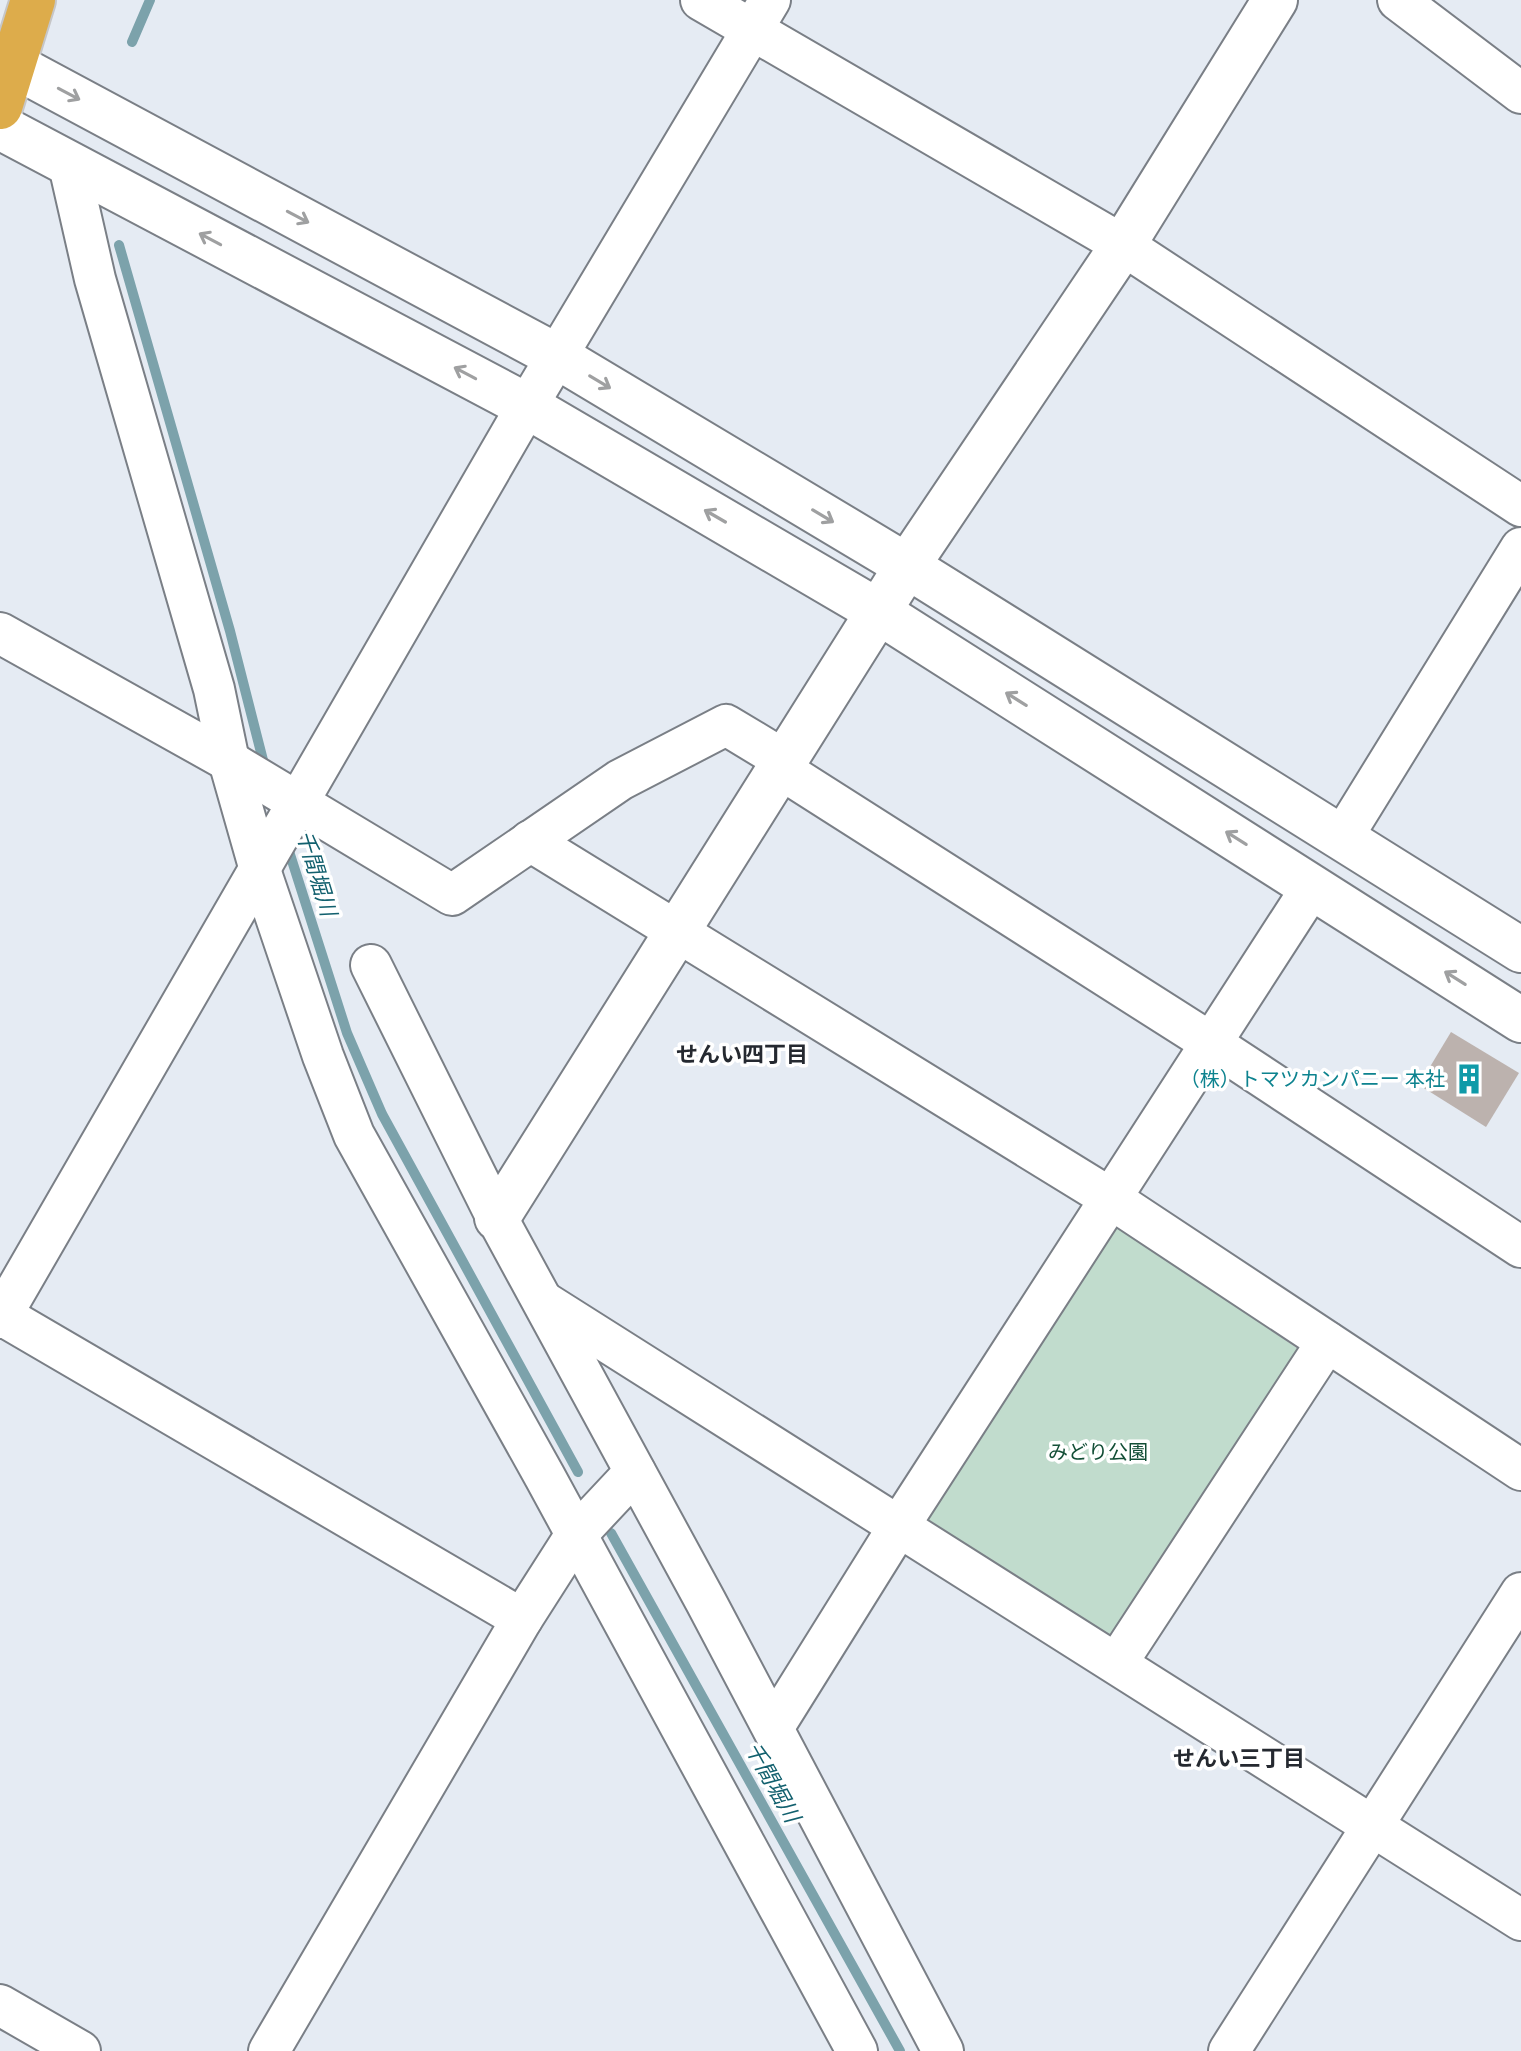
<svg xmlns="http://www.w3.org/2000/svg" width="1521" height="2051" font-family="Montserrat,'Noto Sans JP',sans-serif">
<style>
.green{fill:#c1dccd}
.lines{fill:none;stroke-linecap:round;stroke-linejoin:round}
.stream{stroke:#7ca2ab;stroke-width:10}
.building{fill:#bcb2ae}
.street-casing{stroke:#7a7f86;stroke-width:44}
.secondary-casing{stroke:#7a7f86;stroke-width:48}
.highway-casing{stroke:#c6c6c7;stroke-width:48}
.street{stroke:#fff;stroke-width:40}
.secondary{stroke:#fff;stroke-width:44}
.highway{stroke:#ddac4b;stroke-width:44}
.oneway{stroke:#9fa0a1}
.labels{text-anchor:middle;stroke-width:7;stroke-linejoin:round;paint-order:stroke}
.culture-label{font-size:20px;fill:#0d838f;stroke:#fff;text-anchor:end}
.park-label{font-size:20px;fill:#124e36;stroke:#fff}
.water-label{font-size:22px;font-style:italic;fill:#12606e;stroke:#fff}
.neighbourhood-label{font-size:22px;font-weight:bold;fill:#252930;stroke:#fff}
</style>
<rect width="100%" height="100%" fill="#e5ebf3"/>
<!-- green -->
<path class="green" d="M 1113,1220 L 1298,1349 L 1112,1639 L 923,1516 Z"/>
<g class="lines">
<!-- stream -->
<g class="stream">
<path d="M 132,42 L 150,0"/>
<path d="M 119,245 L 230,631 L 265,768"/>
<path d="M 287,845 L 347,1033 L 382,1114 L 578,1472"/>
<path d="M 611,1533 L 900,2051"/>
</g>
</g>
<!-- building -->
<path class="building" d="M 1451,1032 L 1519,1073 L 1486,1127 L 1419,1085 Z"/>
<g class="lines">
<!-- street casing -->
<g class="street-casing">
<g id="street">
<path d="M 701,0 L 1123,245 L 1521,506"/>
<path d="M 1398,0 L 1521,93"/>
<path d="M 69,165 L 95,279 L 214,689 L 229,761 L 260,870 L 323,1056 L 354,1135 L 545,1477 L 857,2051"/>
<path d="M 0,633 L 229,761 L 452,895 L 620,780 L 726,725 L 784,760"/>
<path d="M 779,768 L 1211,1043 L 1521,1247"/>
<path d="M 1342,838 L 1521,548"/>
<path d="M 530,841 L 1110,1198 L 1521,1470"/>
<path d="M 371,965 L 497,1218 L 706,1602 L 943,2051"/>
<path d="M 544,1302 L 1521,1920"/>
<path d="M 0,1314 L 522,1619"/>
<path d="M 0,1318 L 527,406 L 770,0"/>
<path d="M 1117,1663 L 1327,1342"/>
<path d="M 773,1728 L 899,1526 L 1312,887"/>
<path d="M 0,2005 L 80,2051"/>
<path d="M 269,2051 L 522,1619 L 575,1536 L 635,1472"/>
<path d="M 1229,2051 L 1521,1593"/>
</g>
</g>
<!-- secondary casing -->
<g class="secondary-casing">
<g id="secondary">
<path d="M 0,58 L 558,357 L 907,566 L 1521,950"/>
<path d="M 0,127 L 527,406 L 879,612 L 1521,1020"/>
<path d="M 497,1218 L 907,566 L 1123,245 L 1275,0"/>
</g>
</g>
<!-- highway casing -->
<g class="highway-casing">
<path id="highway" d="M 0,107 L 33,0"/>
</g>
<!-- street -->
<use href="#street" class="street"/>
<!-- secondary -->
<use href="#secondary" class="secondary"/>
<!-- highway -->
<use href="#highway" class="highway"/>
</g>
<!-- one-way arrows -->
<defs><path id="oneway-shaft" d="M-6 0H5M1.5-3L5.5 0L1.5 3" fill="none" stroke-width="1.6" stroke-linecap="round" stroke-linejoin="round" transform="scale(2)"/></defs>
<g class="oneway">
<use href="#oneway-shaft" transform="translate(69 94) rotate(28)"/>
<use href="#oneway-shaft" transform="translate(298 217) rotate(28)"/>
<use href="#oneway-shaft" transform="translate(210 239) rotate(-152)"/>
<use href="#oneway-shaft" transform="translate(465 373) rotate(-152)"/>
<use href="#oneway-shaft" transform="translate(600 382) rotate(31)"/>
<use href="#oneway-shaft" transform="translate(715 516) rotate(-150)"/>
<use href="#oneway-shaft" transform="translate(823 516) rotate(31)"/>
<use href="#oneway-shaft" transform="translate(1016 699) rotate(-148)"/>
<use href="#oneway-shaft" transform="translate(1236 838) rotate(-148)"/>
<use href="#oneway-shaft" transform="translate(1455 978) rotate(-148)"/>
</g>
<!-- icons -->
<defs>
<g id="building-bare" transform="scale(2.4)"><path d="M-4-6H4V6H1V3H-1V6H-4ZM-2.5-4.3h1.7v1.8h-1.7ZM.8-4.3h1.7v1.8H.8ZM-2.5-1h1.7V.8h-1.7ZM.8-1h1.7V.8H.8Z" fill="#0f9aa8" stroke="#fff" stroke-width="2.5" paint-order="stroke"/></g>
</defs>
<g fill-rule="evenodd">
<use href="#building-bare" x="1469" y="1079"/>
</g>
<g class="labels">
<!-- culture labels -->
<g class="culture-label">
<text x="1445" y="1086">（株）トマツカンパニー 本社</text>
</g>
<!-- park labels -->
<g class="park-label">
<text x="1098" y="1459">みどり公園</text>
</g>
<!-- water labels -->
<g class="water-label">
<text transform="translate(317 873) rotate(73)" y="8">千間堀川</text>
<text transform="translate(773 1782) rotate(61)" y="8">千間堀川</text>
</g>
<!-- neighbourhood labels -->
<g class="neighbourhood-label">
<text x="742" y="1062">せんい四丁目</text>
<text x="1239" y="1766">せんい三丁目</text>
</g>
</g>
</svg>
